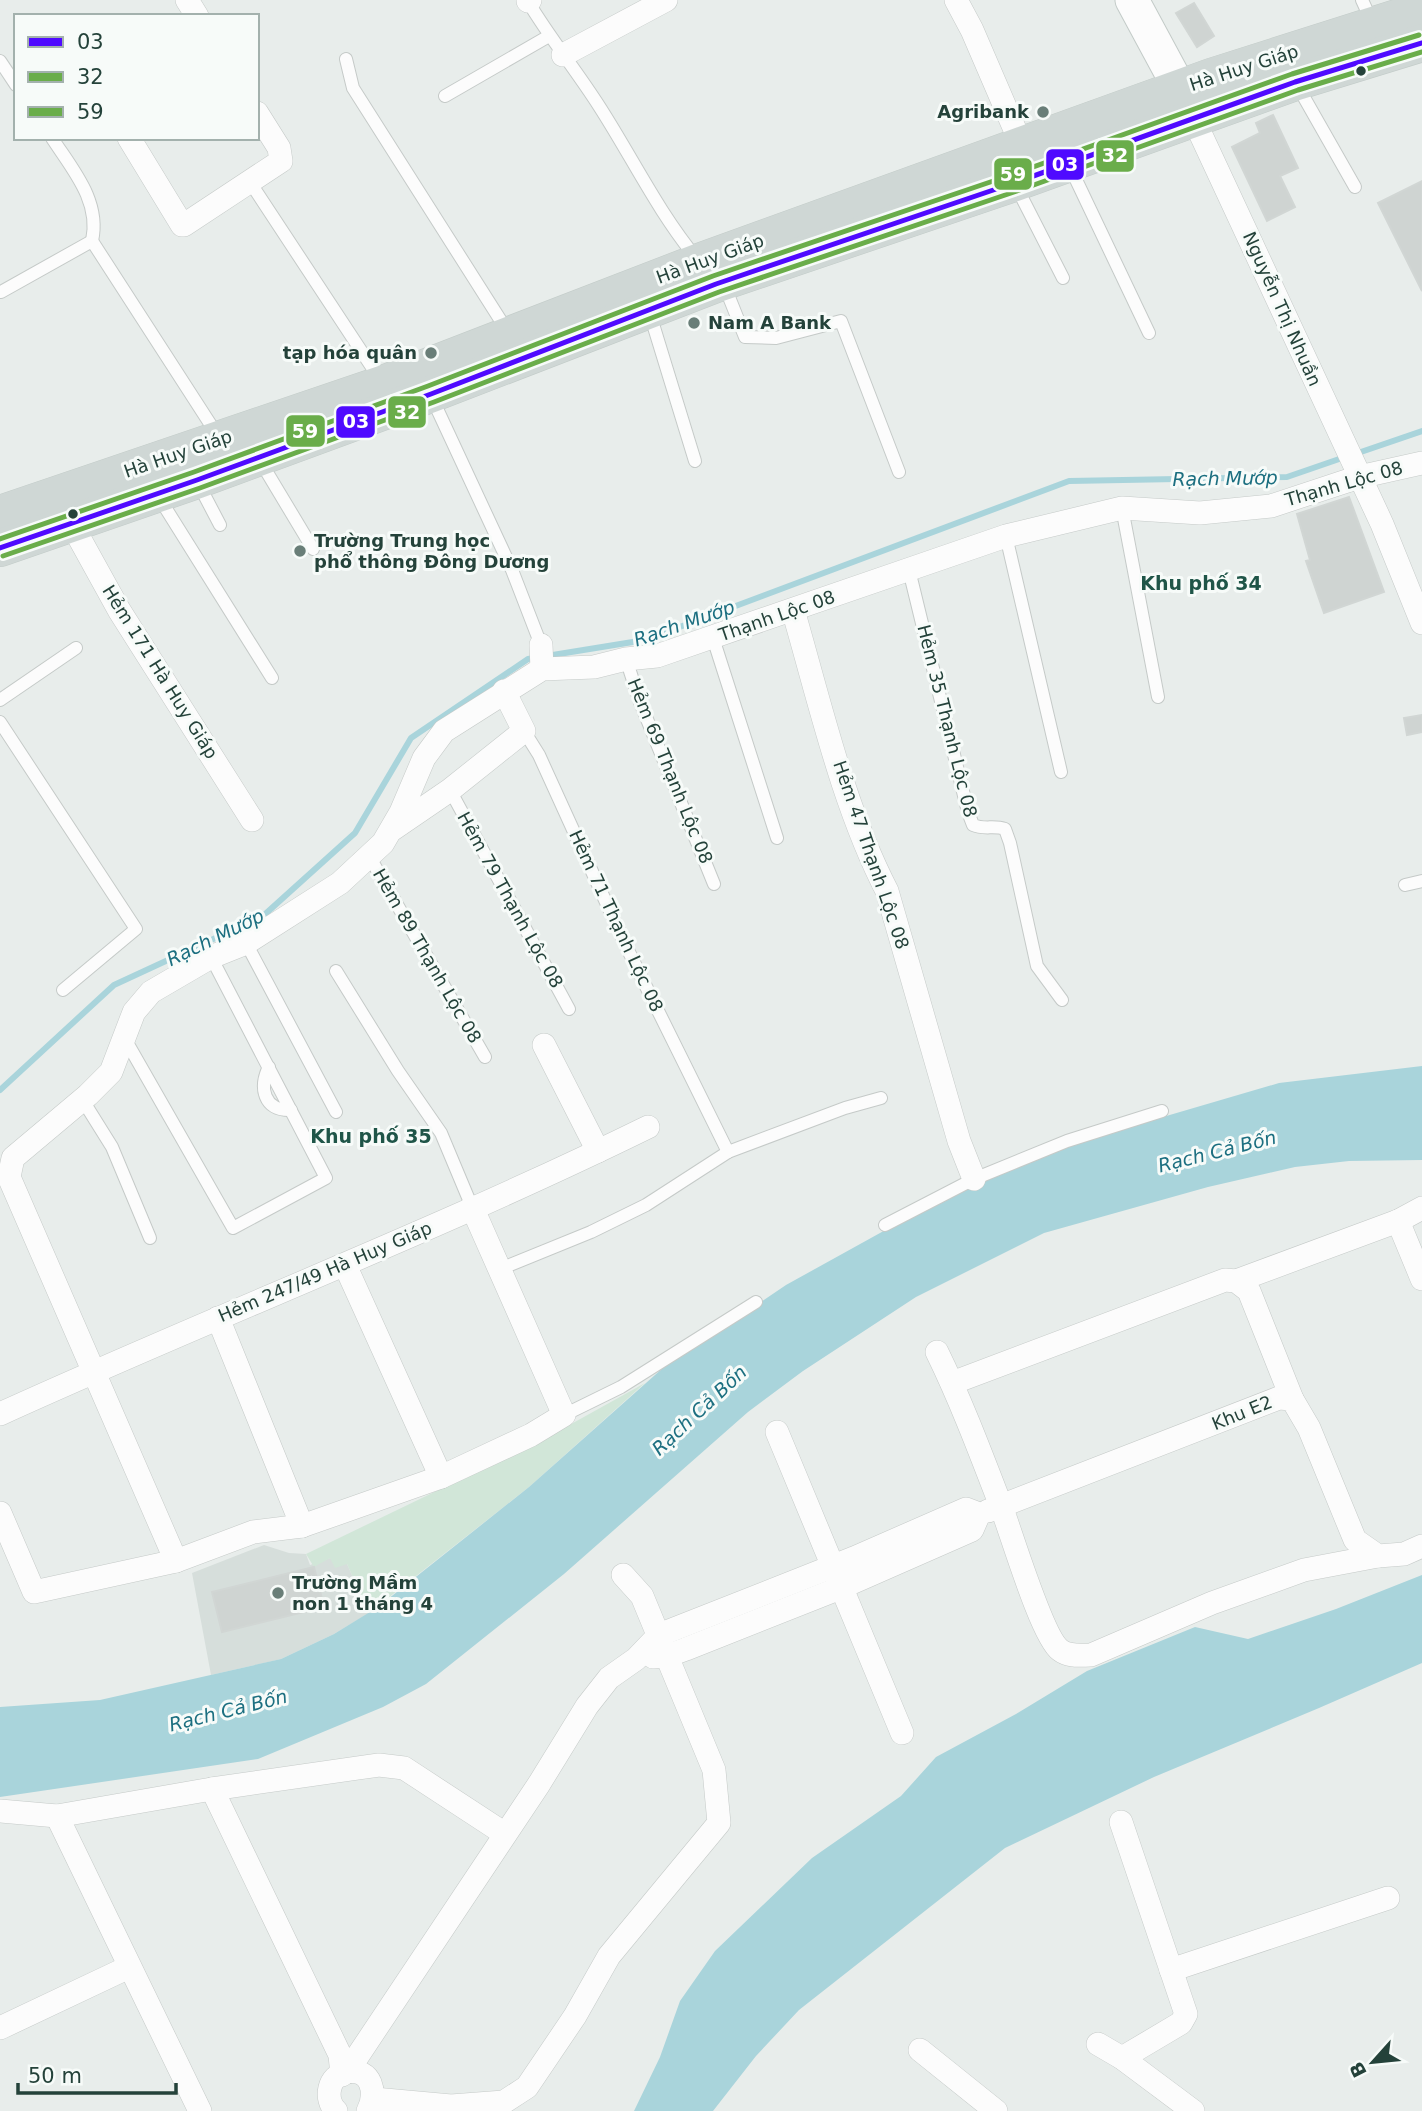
<svg xmlns="http://www.w3.org/2000/svg" width="1422" height="2111" font-family="'DejaVu Sans',sans-serif">
<style>
.built{fill:#d6dedb}
.green{fill:#d1e6d8}
.water{fill:#a9d4db}
.lines{fill:none;stroke-linecap:round;stroke-linejoin:round}
.stream{stroke:#a9d4db;stroke-width:6}
.building{fill:#cfd4d2;stroke:#d1d6d4;stroke-width:2}
.lane-casing{stroke:#c5cac8;stroke-width:14}
.street-casing{stroke:#c5cac8;stroke-width:24}
.secondary-casing{stroke:#c3cbc8;stroke-width:35}
.primary-casing{stroke:#c3ccc9;stroke-width:38}
.lane{stroke:#fcfcfc;stroke-width:12}
.street{stroke:#fcfcfc;stroke-width:23}
.secondary{stroke:#fcfcfc;stroke-width:33}
.primary{stroke:#cfd7d5;stroke-width:37}
.bus-1-casing{stroke:#f7fbf9;stroke-width:10}
.bus-2-casing{stroke:#f7fbf9;stroke-width:10}
.bus-3-casing{stroke:#f7fbf9;stroke-width:10}
.bus-1{stroke:#4f0aff;stroke-width:5}
.bus-2{stroke:#6aad4a;stroke-width:5}
.bus-3{stroke:#6aad4a;stroke-width:5}
.bus-dot{fill:#24423a;stroke:#f7fbf9;stroke-width:2.5}
.poi-dot{fill:#697e78;stroke:#f7fbf9;stroke-width:2.5}
.labels{text-anchor:middle;stroke-width:6;stroke-linejoin:round;paint-order:stroke}
.street-label{font-size:18px;fill:#24423a;stroke:#f7fbf9}
.poi-label{font-size:18px;font-weight:bold;fill:#24423a;stroke:#f7fbf9;text-anchor:start}
.water-label{font-size:19px;font-style:italic;fill:#1c6f80;stroke:#f7fbf9}
.neighbourhood-label{font-size:19px;font-weight:bold;fill:#1f5548;stroke:#f7fbf9}
.line-badge{stroke:#f7fbf9;stroke-width:2.5}
.badge-label{font-size:19px;text-anchor:middle;font-weight:bold;fill:#fff}
</style>
<rect width="100%" height="100%" fill="#e8edeb"/>
<!-- built -->
<path class="built" d="M 264,1545 L 289,1553 L 306,1554 L 310,1565 L 330,1558 L 347,1564 L 369,1613 L 334,1634 L 281,1659 L 211,1675 L 192,1573 Z"/>
<!-- green -->
<path class="green" d="M 645,1383 L 529,1487 L 369,1613 L 347,1564 L 335,1568 L 330,1558 L 314,1567 L 306,1554 L 546,1438 Z"/>
<!-- water -->
<g class="water">
<path d="M 1422,1066 L 1422,1160 L 1349,1161 L 1295,1167 L 1208,1187 L 1044,1233 L 916,1297 L 803,1371 L 748,1412 L 564,1574 L 426,1684 L 383,1707 L 258,1759 L 0,1797 L 0,1707 L 100,1700 L 281,1659 L 334,1634 L 378,1607 L 529,1487 L 664,1367 L 786,1285 L 974,1181 L 1064,1146 L 1279,1083 Z"/>
<path d="M 1422,1575 L 1422,1663 L 1319,1708 L 1154,1777 L 1005,1848 L 799,2010 L 756,2056 L 713,2111 L 634,2111 L 660,2057 L 680,2001 L 715,1951 L 812,1858 L 901,1796 L 936,1757 L 1016,1714 L 1087,1671 L 1195,1627 L 1248,1639 L 1336,1609 Z"/>
</g>
<g class="lines">
<!-- stream -->
<g class="stream">
<path d="M 1355,454 L 1422,431"/>
<path d="M 0,1090 L 114,985 L 263,916 L 355,833 L 411,738 L 528,659 L 645,640 L 1069,481 L 1287,477 L 1345,457"/>
</g>
</g>
<!-- building -->
<g class="building">
<path d="M 1194,3 L 1214,36 L 1197,47 L 1176,13 Z"/>
<path d="M 1273,115 L 1298,168 L 1280,176 L 1295,207 L 1267,221 L 1232,147 L 1260,133 L 1256,123 Z"/>
<path d="M 1422,181 L 1422,291 L 1378,203 Z"/>
<path d="M 1349,497 L 1384,592 L 1324,613 L 1306,561 L 1310,560 L 1297,514 Z"/>
<path d="M 1422,715 L 1422,732 L 1407,735 L 1404,718 Z"/>
<path d="M 314,1567 L 324,1607 L 222,1632 L 212,1592 Z"/>
</g>
<g class="lines">
<!-- lane casing -->
<g class="lane-casing">
<g id="lane">
<path d="M 527,0 C 549,37 576,70 599,106 C 632,157 658,212 697,259"/>
<path d="M 1362,0 L 1372,22"/>
<path d="M 346,59 L 353,88 L 508,332"/>
<path d="M 0,61 L 16,85"/>
<path d="M 1297,85 L 1355,187"/>
<path d="M 445,96 L 549,36"/>
<path d="M 52,138 C 72,169 101,201 92,241"/>
<path d="M 1070,167 L 1149,333"/>
<path d="M 250,182 L 381,381"/>
<path d="M 1016,186 L 1063,278"/>
<path d="M 719,287 L 729,297 L 745,337 L 776,338 L 841,321 L 899,472"/>
<path d="M 1,292 L 92,241 L 218,436"/>
<path d="M 649,311 L 695,461"/>
<path d="M 432,398 L 512,570 L 541,645"/>
<path d="M 259,459 L 313,549"/>
<path d="M 198,483 L 220,525"/>
<path d="M 158,496 L 272,678"/>
<path d="M 1122,508 L 1158,697"/>
<path d="M 1006,536 L 1061,772"/>
<path d="M 909,570 L 968,812 L 973,825 C 984,830 994,825 1005,829 L 1010,843 L 1037,966 L 1062,1000"/>
<path d="M 713,638 L 777,838"/>
<path d="M 626,659 L 640,702 L 714,884"/>
<path d="M 0,700 L 76,648"/>
<path d="M 0,722 L 136,929 L 63,990"/>
<path d="M 524,731 L 539,755 L 625,944 L 728,1152"/>
<path d="M 450,790 L 569,1009"/>
<path d="M 369,856 L 485,1057"/>
<path d="M 1405,885 L 1422,881"/>
<path d="M 246,943 L 336,1112"/>
<path d="M 336,971 L 398,1071 L 441,1133 L 472,1207"/>
<path d="M 125,1039 L 233,1228 L 326,1178 L 211,957"/>
<path d="M 269,1067 C 259,1087 263,1111 291,1110"/>
<path d="M 82,1099 L 112,1147 L 150,1238"/>
<path d="M 885,1225 L 974,1179 L 1067,1141 L 1162,1111"/>
<path d="M 500,1269 L 591,1232 L 646,1205 L 728,1152 L 845,1108 L 881,1098"/>
<path d="M 564,1415 L 621,1387 L 756,1302"/>
</g>
</g>
<!-- street casing -->
<g class="street-casing">
<g id="street">
<path d="M 187,0 L 197,16"/>
<path d="M 956,0 L 972,30 L 1022,146"/>
<path d="M 528,1 L 530,0"/>
<path d="M 563,55 L 666,0"/>
<path d="M 1188,107 L 1382,524 L 1422,623"/>
<path d="M 129,138 L 182,225 L 184,225 L 281,161 L 279,148 L 257,113"/>
<path d="M 71,523 L 119,610 L 252,820"/>
<path d="M 793,610 C 820,703 843,806 887,891 L 959,1141 L 974,1179"/>
<path d="M 541,645 L 542,669"/>
<path d="M 393,829 L 450,790 L 524,731 L 504,691"/>
<path d="M 544,1045 L 598,1151"/>
<path d="M 1398,1221 L 1422,1279"/>
<path d="M 345,1265 L 441,1477"/>
<path d="M 1236,1281 L 1398,1221 L 1422,1208"/>
<path d="M 218,1318 L 302,1526"/>
<path d="M 937,1352 C 961,1401 981,1454 1001,1506 C 1011,1532 1042,1637 1060,1650 C 1069,1657 1080,1655 1091,1655 L 1212,1603 L 1304,1570 L 1378,1556"/>
<path d="M 952,1383 L 1225,1280 L 1236,1281 L 1249,1291 L 1292,1399"/>
<path d="M 0,1414 C 215,1316 436,1231 648,1127"/>
<path d="M 777,1432 L 902,1733"/>
<path d="M 988,1511 L 1279,1398 L 1292,1399 L 1309,1428 L 1355,1540 L 1378,1556 L 1404,1554 L 1422,1546"/>
<path d="M 0,1513 L 34,1592 L 176,1561 L 253,1532 L 302,1526 L 441,1477 L 531,1435 L 564,1415 L 472,1207"/>
<path d="M 176,1561 L 9,1177 L 13,1158 L 88,1095 L 111,1072 L 134,1012 L 151,992 L 211,957 L 246,943 L 340,883 L 383,843 L 401,812 L 424,758 L 444,731 L 542,669 L 594,667 L 626,659 L 657,656 L 1006,536 L 1122,508 L 1200,513 L 1271,506 L 1359,477 L 1422,463"/>
<path d="M 653,1657 L 667,1656 L 686,1649 L 840,1588 L 972,1530 L 979,1514"/>
<path d="M 212,1789 L 340,2055 L 342,2075"/>
<path d="M 0,1811 L 57,1816 L 212,1789 L 379,1765 L 404,1768 L 505,1834"/>
<path d="M 57,1816 L 200,2111"/>
<path d="M 1121,1822 L 1186,2014 L 1181,2023 L 1122,2058"/>
<path d="M 1171,1970 L 1388,1898"/>
<path d="M 0,2028 L 129,1967"/>
<path d="M 1098,2044 L 1122,2058 L 1193,2111"/>
<path d="M 920,2050 L 996,2111"/>
<path d="M 347,2072 L 539,1784 L 587,1706 L 609,1678 L 636,1659 L 659,1635 L 854,1558 L 966,1509 L 979,1514"/>
<path d="M 374,2099 L 451,2106 L 504,2102 L 527,2087 L 575,2016 L 609,1956 L 719,1823 L 714,1770 L 642,1596 L 623,1575"/>
<path d="M 336,2111 C 324,2099 328,2075 347,2072 C 372,2068 377,2093 368,2111"/>
</g>
</g>
<!-- secondary casing -->
<g class="secondary-casing">
<path id="secondary" d="M 1132,0 L 1180,89"/>
</g>
<!-- primary casing -->
<g class="primary-casing">
<g id="primary">
<path d="M 0,514 L 383,384 L 699,262 L 1211,77 L 1422,10"/>
<path d="M 0,548 L 197,480 L 431,394 L 716,284 L 1014,183 L 1295,82 L 1422,43"/>
</g>
</g>
<!-- lane -->
<use href="#lane" class="lane"/>
<!-- street -->
<use href="#street" class="street"/>
<!-- secondary -->
<use href="#secondary" class="secondary"/>
<!-- primary -->
<use href="#primary" class="primary"/>
<!-- bus-1 casing -->
<g class="bus-1-casing">
<path id="bus-1" d="M 0,548 L 197,480 L 431,394 L 716,284 L 1014,183 L 1295,82 L 1422,43"/>
</g>
<!-- bus-2 casing -->
<g class="bus-2-casing">
<path id="bus-2" d="M 3,556 L 200,488 L 434,402 L 719,292 L 1017,191 L 1298,90 L 1422,52"/>
</g>
<!-- bus-3 casing -->
<g class="bus-3-casing">
<path id="bus-3" d="M 0,539 L 194,472 L 428,386 L 713,276 L 1011,175 L 1292,74 L 1419,35"/>
</g>
<!-- bus-1 -->
<use href="#bus-1" class="bus-1"/>
<!-- bus-2 -->
<use href="#bus-2" class="bus-2"/>
<!-- bus-3 -->
<use href="#bus-3" class="bus-3"/>
</g>
<!-- markers -->
<g class="bus-dot">
<circle cx="1361" cy="71" r="6"/>
<circle cx="73" cy="514" r="6"/>
</g>
<g class="poi-dot">
<circle cx="1043" cy="112" r="7"/>
<circle cx="694" cy="323" r="7"/>
<circle cx="431" cy="353" r="7"/>
<circle cx="300" cy="551" r="7"/>
<circle cx="278" cy="1593" r="7"/>
</g>
<g class="labels">
<!-- street labels -->
<g class="street-label">
<text transform="translate(1244 68) rotate(-18)" y="6">Hà Huy Giáp</text>
<text transform="translate(710 259) rotate(-20)" y="6">Hà Huy Giáp</text>
<text transform="translate(1282 309) rotate(66)" y="6">Nguyễn Thị Nhuần</text>
<text transform="translate(178 454) rotate(-19)" y="6">Hà Huy Giáp</text>
<text transform="translate(1344 484) rotate(-16)" y="6">Thạnh Lộc 08</text>
<text transform="translate(777 616) rotate(-19)" y="6">Thạnh Lộc 08</text>
<text transform="translate(160 672) rotate(58)" y="6">Hẻm 171 Hà Huy Giáp</text>
<text transform="translate(947 721) rotate(76)" y="6">Hẻm 35 Thạnh Lộc 08</text>
<text transform="translate(670 771) rotate(68)" y="6">Hẻm 69 Thạnh Lộc 08</text>
<text transform="translate(871 855) rotate(71)" y="6">Hẻm 47 Thạnh Lộc 08</text>
<text transform="translate(510 900) rotate(61)" y="6">Hẻm 79 Thạnh Lộc 08</text>
<text transform="translate(616 921) rotate(65)" y="6">Hẻm 71 Thạnh Lộc 08</text>
<text transform="translate(427 956) rotate(60)" y="6">Hẻm 89 Thạnh Lộc 08</text>
<text transform="translate(325 1272) rotate(-23)" y="6">Hẻm 247/49 Hà Huy Giáp</text>
<text transform="translate(1242 1413) rotate(-22)" y="6">Khu E2</text>
</g>
<!-- poi labels -->
<g class="poi-label">
<text x="1029" y="118" text-anchor="end">Agribank</text>
<text x="708" y="329">Nam A Bank</text>
<text x="417" y="359" text-anchor="end">tạp hóa quân</text>
<text x="314" y="547">Trường Trung học<tspan x="314" dy="21">phổ thông Đông Dương</tspan></text>
<text x="292" y="1589">Trường Mầm<tspan x="292" dy="21">non 1 tháng 4</tspan></text>
</g>
<!-- water labels -->
<g class="water-label">
<text transform="translate(1225 478) rotate(-1)" y="7">Rạch Mướp</text>
<text transform="translate(684 623) rotate(-19)" y="7">Rạch Mướp</text>
<text transform="translate(215 937) rotate(-26)" y="7">Rạch Mướp</text>
<text transform="translate(1217 1151) rotate(-14)" y="7">Rạch Cả Bốn</text>
<text transform="translate(699 1410) rotate(-43)" y="7">Rạch Cả Bốn</text>
<text transform="translate(228 1710) rotate(-14)" y="7">Rạch Cả Bốn</text>
</g>
<!-- neighbourhood labels -->
<g class="neighbourhood-label">
<text x="1201" y="590">Khu phố 34</text>
<text x="371" y="1143">Khu phố 35</text>
</g>
</g>
<g class="line-badge">
<rect x="1095" y="139" width="40" height="34" rx="7" fill="#6aad4a"/>
<rect x="1045" y="148" width="40" height="33" rx="7" fill="#4f0aff"/>
<rect x="993" y="157" width="40" height="34" rx="7" fill="#6aad4a"/>
<rect x="387" y="395" width="40" height="34" rx="7" fill="#6aad4a"/>
<rect x="335" y="405" width="41" height="34" rx="7" fill="#4f0aff"/>
<rect x="285" y="414" width="41" height="34" rx="7" fill="#6aad4a"/>
</g>
<g class="badge-label">
<text x="1115" y="162">32</text>
<text x="1065" y="171">03</text>
<text x="1013" y="181">59</text>
<text x="407" y="419">32</text>
<text x="356" y="428">03</text>
<text x="305" y="438">59</text>
</g>
<!-- legend -->
<rect x="14" y="14" width="245" height="126" fill="#f7fbf9" stroke="#a3b1ad" stroke-width="2"/>
<rect x="28" y="37" width="35" height="10" fill="#4f0aff" stroke="#a3b1ad" stroke-width="2"/>
<text x="77" y="49" font-size="21" fill="#24423a">03</text>
<rect x="28" y="72" width="35" height="10" fill="#6aad4a" stroke="#a3b1ad" stroke-width="2"/>
<text x="77" y="84" font-size="21" fill="#24423a">32</text>
<rect x="28" y="107" width="35" height="10" fill="#6aad4a" stroke="#a3b1ad" stroke-width="2"/>
<text x="77" y="119" font-size="21" fill="#24423a">59</text>
<!-- north arrow -->
<g transform="translate(1373 2062) rotate(243)" stroke="#f7fbf9" stroke-width="5" paint-order="stroke">
<path d="M0-5L12 26L0 18L-12 26Z" fill="#24423a"/>
<text y="-10" font-size="19" font-weight="bold" text-anchor="middle" fill="#24423a">B</text>
</g>
<!-- scale -->
<path d="M18 2083v10h158v-10" fill="none" stroke="#24423a" stroke-width="3.5"/>
<text x="28" y="2083" font-size="21" fill="#24423a" stroke="#f7fbf9" stroke-width="5" paint-order="stroke">50 m</text>
</svg>
